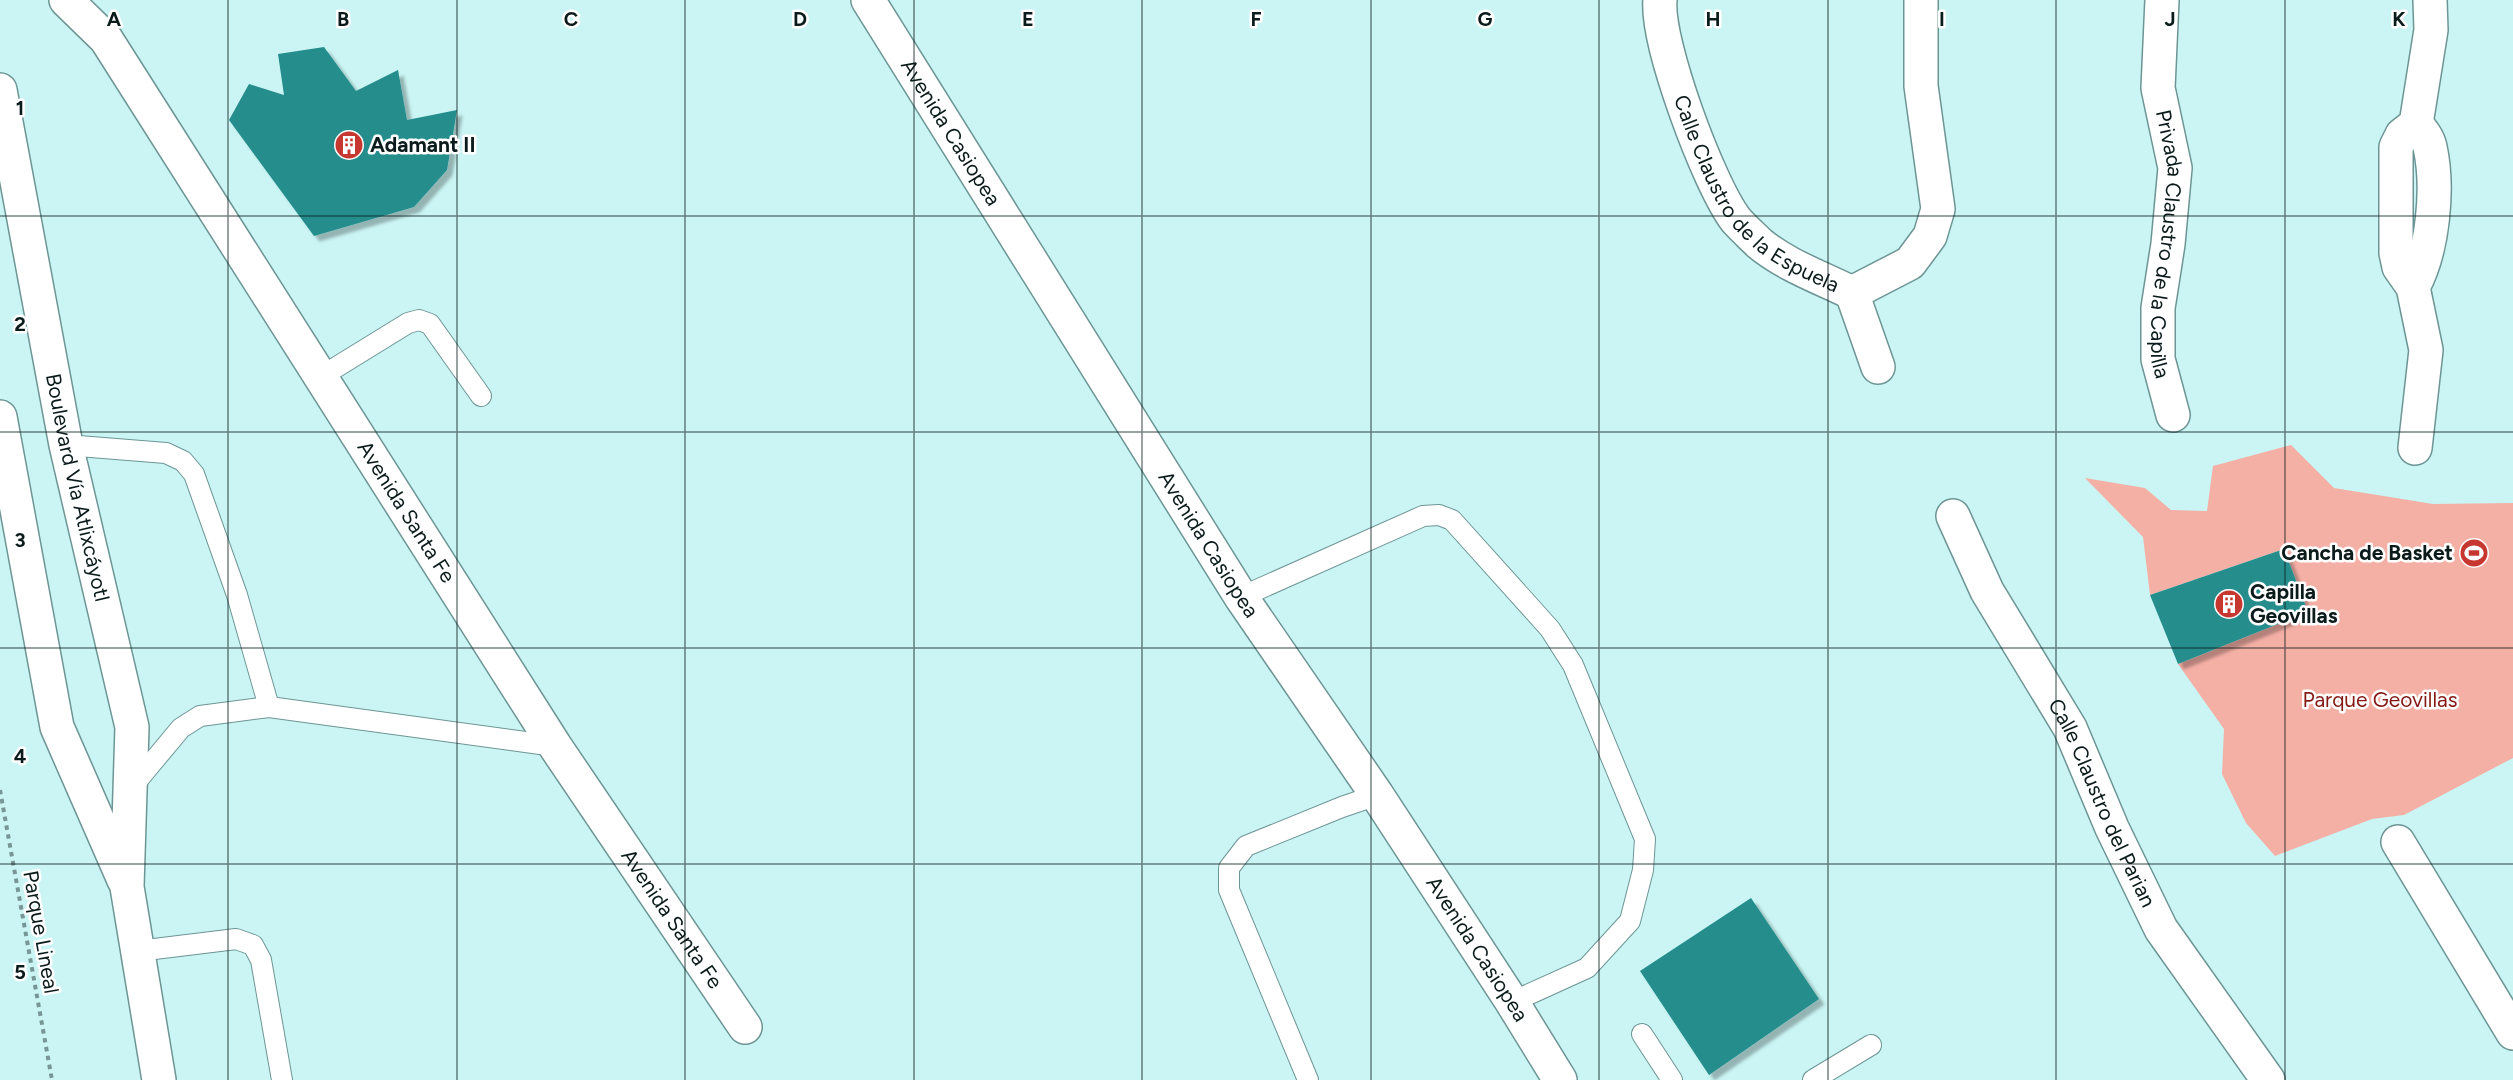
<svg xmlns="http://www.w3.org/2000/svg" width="2513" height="1080" font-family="Figtree,sans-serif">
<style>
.green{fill:#f5b0a6}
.building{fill:#258d8d;filter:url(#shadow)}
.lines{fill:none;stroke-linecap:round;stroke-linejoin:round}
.lane-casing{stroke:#6d9595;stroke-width:22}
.street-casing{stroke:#6d9595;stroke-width:36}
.primary-casing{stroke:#6d9595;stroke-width:36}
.path{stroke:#779695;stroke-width:4;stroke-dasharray:4.5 4.5;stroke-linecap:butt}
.lane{stroke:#fff;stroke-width:20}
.street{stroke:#fff;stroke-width:33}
.primary{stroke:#fff;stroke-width:33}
.grid{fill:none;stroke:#0b1b1b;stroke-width:1.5;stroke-opacity:0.55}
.labels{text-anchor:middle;stroke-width:5;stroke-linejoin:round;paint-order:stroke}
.street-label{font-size:21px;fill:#0b1b1b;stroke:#fff}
.poi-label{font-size:21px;font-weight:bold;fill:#0b1b1b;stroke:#fff;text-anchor:start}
.park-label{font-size:21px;fill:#851a15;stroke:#fff}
.grid-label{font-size:20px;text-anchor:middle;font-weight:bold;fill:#0b1b1b;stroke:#fff;stroke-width:5;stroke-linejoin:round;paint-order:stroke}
</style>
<defs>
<filter id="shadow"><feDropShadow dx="5.5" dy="5.5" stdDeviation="1.5" flood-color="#0004"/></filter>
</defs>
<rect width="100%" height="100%" fill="#caf5f4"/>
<!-- green -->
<path class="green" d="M 2291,445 L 2334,488 L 2433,504 L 2513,503 L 2513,758 L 2404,815 L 2372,819 L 2275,856 L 2246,823 L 2222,774 L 2224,729 L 2178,664 L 2308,612 L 2284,549 L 2150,595 L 2143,537 L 2085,478 L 2145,488 L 2171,510 L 2207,511 L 2213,466 Z"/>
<!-- building -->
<g class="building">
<path d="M 324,47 L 356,91 L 398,70 L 407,120 L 457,110 L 447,170 L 414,207 L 314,236 L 229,120 L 249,84 L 284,95 L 278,54 Z"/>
<path d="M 2284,549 L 2308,612 L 2178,664 L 2150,595 Z"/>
<path d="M 1751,898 L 1819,999 L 1709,1075 L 1640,971 Z"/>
</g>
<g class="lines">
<!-- lane casing -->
<g class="lane-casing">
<g id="lane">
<path d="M 322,376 L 408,323 L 419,320 L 430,324 L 481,396"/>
<path d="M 66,445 L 166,453 L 183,461 L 194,474 L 237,595 L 269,707"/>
<path d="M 1241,597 L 1423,516 L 1439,515 L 1452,520 L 1550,629 L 1573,665 L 1645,839 L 1643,870 L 1630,921 L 1587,968 L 1512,1002"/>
<path d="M 131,788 L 181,728 L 200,716 L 269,707 L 555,746"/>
<path d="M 138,951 L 236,939 L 253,945 L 261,960 L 282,1080"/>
<path d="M 1642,1034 L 1672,1080"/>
<path d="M 1308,1080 L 1229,890 L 1229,868 L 1246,846 L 1342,807 L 1377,795"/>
<path d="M 1813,1080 L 1871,1045"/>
</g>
</g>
<!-- street casing -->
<g class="street-casing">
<g id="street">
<path id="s1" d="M 66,0 L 106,39 L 555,746 L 745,1027"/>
<path id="s2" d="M 868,0 L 1241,597 L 1377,795 L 1512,1002 L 1560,1080"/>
<path id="s3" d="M 1660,0 C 1656,43 1709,185 1736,220 C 1743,228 1752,236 1759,243 C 1785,265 1822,278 1852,293"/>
<path id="s4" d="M 2162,0 L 2158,88 L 2175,168 L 2168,244 L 2158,308 L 2158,359 L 2173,415"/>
<path d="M 2413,287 C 2433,251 2439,188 2430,147 C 2428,138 2422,131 2416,124"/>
<path d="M 1852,293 L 1910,263 L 1930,236 L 1938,209 L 1921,86 L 1921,0"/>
<path d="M 1852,293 L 1878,367"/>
<path d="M 2415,448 L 2426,350 L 2413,287 L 2399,267 L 2396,253 L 2396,147 L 2402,135 L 2416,124 L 2431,30 L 2430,0"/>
<path id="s5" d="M 1953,516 L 1987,591 L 2070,728 L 2112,828 L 2161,929 L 2268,1080"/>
<path d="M 2398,842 L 2513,1033"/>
</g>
</g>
<!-- primary casing -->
<g class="primary-casing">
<g id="primary">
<path id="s6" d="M 0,90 L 66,445 L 132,727 L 127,887 L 159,1080"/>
<path d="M 0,417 L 57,727 L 124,880"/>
</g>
</g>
<!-- path -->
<path class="path" d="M 0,790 L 52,1080"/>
<!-- lane -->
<use href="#lane" class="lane"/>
<!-- street -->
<use href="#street" class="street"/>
<!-- primary -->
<use href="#primary" class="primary"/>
</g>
<!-- grid -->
<path class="grid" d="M 228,0 L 228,1080M 457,0 L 457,1080M 685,0 L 685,1080M 914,0 L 914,1080M 1142,0 L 1142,1080M 1371,0 L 1371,1080M 1599,0 L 1599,1080M 1828,0 L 1828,1080M 2056,0 L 2056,1080M 2285,0 L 2285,1080M 0,216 L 2513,216M 0,432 L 2513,432M 0,648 L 2513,648M 0,864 L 2513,864"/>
<!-- icons -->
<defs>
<g id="building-disc" transform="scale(1.5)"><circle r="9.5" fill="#c6382f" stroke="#fff"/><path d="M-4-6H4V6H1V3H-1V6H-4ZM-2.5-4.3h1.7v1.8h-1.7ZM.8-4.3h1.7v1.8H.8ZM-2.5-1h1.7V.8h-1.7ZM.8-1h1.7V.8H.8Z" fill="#fff"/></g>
<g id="stadium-disc" transform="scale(1.5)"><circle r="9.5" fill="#c6382f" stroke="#fff"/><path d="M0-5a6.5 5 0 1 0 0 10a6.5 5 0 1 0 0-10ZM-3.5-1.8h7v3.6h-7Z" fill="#fff"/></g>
</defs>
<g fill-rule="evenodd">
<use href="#building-disc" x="349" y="145"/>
<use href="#stadium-disc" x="2474" y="553"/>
<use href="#building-disc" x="2229" y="604"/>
</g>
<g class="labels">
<!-- street labels -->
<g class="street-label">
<text dy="7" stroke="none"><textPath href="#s2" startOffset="156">Avenida Casiopea</textPath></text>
<text dy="7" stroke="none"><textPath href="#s3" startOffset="228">Calle Claustro de la Espuela</textPath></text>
<text dy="7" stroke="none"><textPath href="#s4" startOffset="246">Privada Claustro de la Capilla</textPath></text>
<text dy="7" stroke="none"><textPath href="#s6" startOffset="405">Boulevard Vía Atlixcáyotl</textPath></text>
<text dy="7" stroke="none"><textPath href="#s1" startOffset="616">Avenida Santa Fe</textPath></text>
<text dy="7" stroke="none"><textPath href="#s2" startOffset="642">Avenida Casiopea</textPath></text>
<text dy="7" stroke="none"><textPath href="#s5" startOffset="324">Calle Claustro del Parian</textPath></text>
<text dy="7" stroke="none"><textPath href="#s1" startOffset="1102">Avenida Santa Fe</textPath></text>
<text transform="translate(41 932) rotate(80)" y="7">Parque Lineal</text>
<text dy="7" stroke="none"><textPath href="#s2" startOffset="1128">Avenida Casiopea</textPath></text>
</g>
<!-- poi labels -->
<g class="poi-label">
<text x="370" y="152">Adamant II</text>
<text x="2453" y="560" text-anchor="end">Cancha de Basket</text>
<text x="2250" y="599">Capilla<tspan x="2250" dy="24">Geovillas</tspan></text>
</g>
<!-- park labels -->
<g class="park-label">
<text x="2380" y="707">Parque Geovillas</text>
</g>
</g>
<g class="grid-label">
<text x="114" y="26">A</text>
<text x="343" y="26">B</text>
<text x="571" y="26">C</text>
<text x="800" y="26">D</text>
<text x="1028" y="26">E</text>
<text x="1256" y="26">F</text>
<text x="1485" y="26">G</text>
<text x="1713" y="26">H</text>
<text x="1942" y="26">I</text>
<text x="2170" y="26">J</text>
<text x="2399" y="26">K</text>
<text x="20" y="115">1</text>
<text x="20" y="331">2</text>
<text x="20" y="547">3</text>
<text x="20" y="763">4</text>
<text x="20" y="979">5</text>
</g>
</svg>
